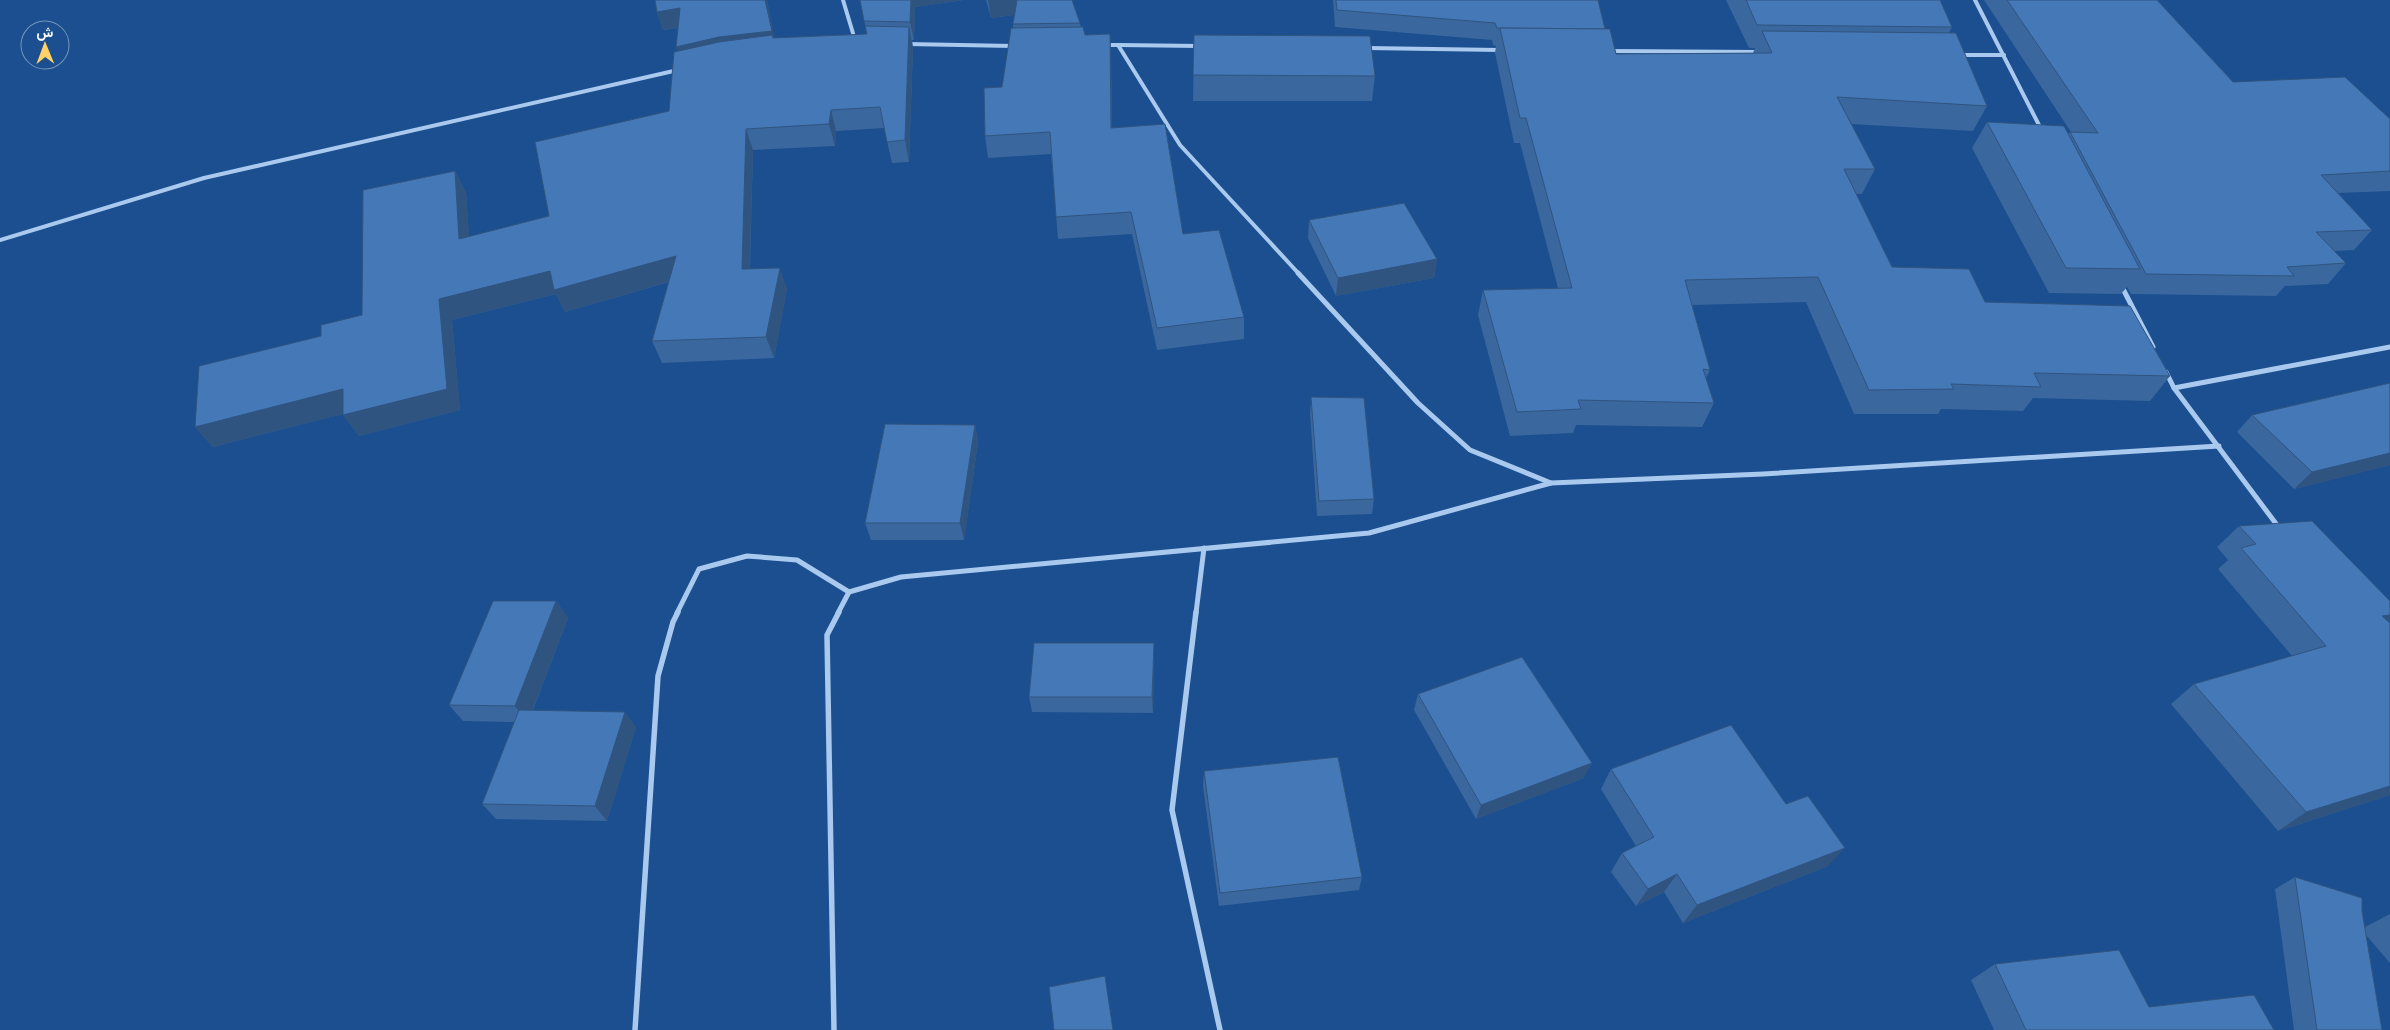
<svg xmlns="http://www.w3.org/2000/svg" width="2390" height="1030" font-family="'Sofia Sans Condensed',Vazirmatn,sans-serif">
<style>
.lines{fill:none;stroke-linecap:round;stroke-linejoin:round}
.minor-far2{stroke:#a9c9ee;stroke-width:4}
.minor-far1{stroke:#a9c9ee;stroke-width:5}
.minor{stroke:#a9c9ee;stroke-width:5.5}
.wall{fill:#3a679d}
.shaded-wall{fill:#305480}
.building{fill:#4478b7;stroke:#305480}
</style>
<rect width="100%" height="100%" fill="#1b4f8f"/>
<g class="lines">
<!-- minor-far2 -->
<g class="minor-far2">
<path d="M 843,0 L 855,40"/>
<path d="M 1975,0 L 2042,131"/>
<path d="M 907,44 L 1013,46"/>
<path d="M 1104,45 L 1118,45 L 1180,145 L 1300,275"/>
<path d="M 1118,45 L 1200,46"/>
<path d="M 1366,48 L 1500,50"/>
<path d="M 1609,51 L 1760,52"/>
<path d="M 1959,55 L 2004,55"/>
<path d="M 0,240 L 204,178 L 678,70"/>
</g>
<!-- minor-far1 -->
<g class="minor-far1">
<path d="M 1298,273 L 1418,403 L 1470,450 L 1551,483 L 1763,474 L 2219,446"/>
<path d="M 2121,285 L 2153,347"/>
<path d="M 2166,372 L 2174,388 L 2280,529"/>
<path d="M 2174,388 L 2390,347"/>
<path d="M 677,613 L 699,569 L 747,556 L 797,560 L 849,592"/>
<path d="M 838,613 L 849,592 L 901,577 L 1369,533 L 1551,483"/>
<path d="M 1196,613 L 1204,548"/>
</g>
<!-- minor -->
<g class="minor">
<path d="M 1196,612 L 1172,810 L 1220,1030"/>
<path d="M 635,1030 L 658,676 L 673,622 L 678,612"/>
<path d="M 834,1030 L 827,635 L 839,612"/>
</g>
</g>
<!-- wall -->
<g class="wall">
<path d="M 655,0 L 767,0 L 774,38 L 867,34 L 860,0 L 964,0 L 915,7 L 914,40 L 912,40 L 913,48 L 909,162 L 892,163 L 884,128 L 836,131 L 835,146 L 753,150 L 750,269 L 787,289 L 774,358 L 662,363 L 652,341 L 669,282 L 565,312 L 556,294 L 452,320 L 460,410 L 359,436 L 343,415 L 343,414 L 213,447 L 195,427 L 321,336 L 362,315 L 455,171 L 466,193 L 469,237 L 549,216 L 669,111 L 678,51 L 678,28 L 663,30 L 657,12 Z"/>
<path d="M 986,0 L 1072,0 L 1080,23 L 1081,27 L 1085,35 L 1110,34 L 1111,56 L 1112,128 L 1183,234 L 1244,317 L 1244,339 L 1157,350 L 1132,234 L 1058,239 L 1051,154 L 988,158 L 985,136 L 1002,87 L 1013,28 L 1013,24 L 1014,15 L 991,18 Z"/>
<path d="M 1333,0 L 1598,0 L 1605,29 L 1616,54 L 1753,53 L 1755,48 L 1749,48 L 1726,0 L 1940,0 L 1952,27 L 1949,33 L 1987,106 L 1973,131 L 1851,124 L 1875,169 L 1862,194 L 1856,194 L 1892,267 L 1985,302 L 2170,376 L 2150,401 L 2033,398 L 2023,411 L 1941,409 L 1938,414 L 1854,414 L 1806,302 L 1692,305 L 1710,370 L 1706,378 L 1714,403 L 1702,427 L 1576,425 L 1573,433 L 1510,436 L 1478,315 L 1483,290 L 1558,288 L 1520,143 L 1514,143 L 1495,53 L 1496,46 L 1493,45 L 1492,40 L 1335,27 Z"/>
<path d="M 1984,0 L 2157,0 L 2233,82 L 2390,119 L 2390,191 L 2338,193 L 2372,230 L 2354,250 L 2334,251 L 2346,263 L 2328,284 L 2285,286 L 2276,296 L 2131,294 L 2127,287 L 2121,294 L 2049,293 L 1972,148 L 1987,122 L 2068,134 L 2070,132 L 2071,132 Z"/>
<path d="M 1194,35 L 1375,76 L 1372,101 L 1193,101 Z"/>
<path d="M 1309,220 L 1437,259 L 1434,278 L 1336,296 L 1308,238 Z"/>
<path d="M 2390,383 L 2390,465 L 2294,489 L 2237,432 L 2252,415 Z"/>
<path d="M 1311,397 L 1374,499 L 1372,514 L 1317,516 L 1310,413 Z"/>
<path d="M 975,425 L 978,442 L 964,540 L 871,540 L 865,523 Z"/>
<path d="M 2239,526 L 2390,601 L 2390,621 L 2389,622 L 2390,623 L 2390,795 L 2278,831 L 2171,704 L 2194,684 L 2292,656 L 2218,569 L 2228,560 L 2217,547 Z"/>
<path d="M 556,601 L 568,618 L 533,710 L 636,727 L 607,821 L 496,819 L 482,804 L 514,722 L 463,721 L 449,705 Z"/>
<path d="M 1154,659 L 1153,713 L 1032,712 L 1029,697 Z"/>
<path d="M 1418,694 L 1584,778 L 1476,819 L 1414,710 Z"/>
<path d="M 1611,769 L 1828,866 L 1683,923 L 1664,892 L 1636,906 L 1611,872 L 1622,853 L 1636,846 L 1601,789 Z"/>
<path d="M 1204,771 L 1362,877 L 1359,890 L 1219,906 L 1203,786 Z"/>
<path d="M 2295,877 L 2362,911 L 2365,927 L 2390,914 L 2390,963 L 2366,935 L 2382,1030 L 2294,1030 L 2275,889 Z"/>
<path d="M 1995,964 L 2149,1007 L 2274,1030 L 1994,1030 L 1971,980 Z"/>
</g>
<!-- shaded-wall -->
<g class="shaded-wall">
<path d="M 765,0 L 767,0 L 777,49 L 682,65 L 676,47 Z"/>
<path d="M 911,0 L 964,0 L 915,7 L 914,40 L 910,22 Z"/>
<path d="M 988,0 L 1018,0 L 1019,14 L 991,18 Z"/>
<path d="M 680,8 L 686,26 L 663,30 L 657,12 Z"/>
<path d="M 909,27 L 913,48 L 909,162 L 905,140 Z"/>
<path d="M 1110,34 L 1111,56 L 1112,150 L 1111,128 Z"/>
<path d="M 831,110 L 836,131 L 835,146 L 829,124 Z"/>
<path d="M 746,129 L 753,150 L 749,290 L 742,269 Z"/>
<path d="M 455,171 L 466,193 L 471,261 L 459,239 Z"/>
<path d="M 676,256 L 685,277 L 565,312 L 556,294 L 452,320 L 460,410 L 359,436 L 343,415 L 439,299 L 550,271 Z"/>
<path d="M 1437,259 L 1434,278 L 1336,296 L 1338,278 Z"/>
<path d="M 780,268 L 787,289 L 774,358 L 766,337 Z"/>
<path d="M 343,389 L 359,410 L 213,447 L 195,427 Z"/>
<path d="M 975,425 L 978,442 L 964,540 L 960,523 Z"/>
<path d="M 2390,453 L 2390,465 L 2294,489 L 2312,472 Z"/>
<path d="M 556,601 L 568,618 L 528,722 L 515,706 Z"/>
<path d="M 2390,615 L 2390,621 L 2374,633 L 2382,616 Z"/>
<path d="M 1154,643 L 1154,659 L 1153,713 L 1152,697 Z"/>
<path d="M 625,712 L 636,727 L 607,821 L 595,806 Z"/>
<path d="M 1592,763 L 1584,778 L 1476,819 L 1481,805 Z"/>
<path d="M 2390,786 L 2390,795 L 2278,831 L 2306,812 Z"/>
<path d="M 1845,848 L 1828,866 L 1683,923 L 1697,905 Z"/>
<path d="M 1677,874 L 1664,892 L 1636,906 L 1648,889 Z"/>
</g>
<!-- building -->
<g class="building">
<path d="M 655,0 L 765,0 L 772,31 L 719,37 L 676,47 L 680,8 L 657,12 Z"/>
<path d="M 860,0 L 911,0 L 910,22 L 864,21 Z"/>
<path d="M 1017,0 L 1072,0 L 1080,23 L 1013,24 Z"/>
<path d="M 1336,0 L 1598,0 L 1605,29 L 1497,28 L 1495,23 L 1337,10 Z"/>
<path d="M 1746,0 L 1940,0 L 1952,27 L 1757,25 Z"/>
<path d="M 2007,0 L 2157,0 L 2233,82 L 2345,77 L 2390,119 L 2390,171 L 2321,175 L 2372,230 L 2316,232 L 2346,263 L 2287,267 L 2294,276 L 2146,274 L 2070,132 L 2098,133 Z"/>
<path d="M 865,26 L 909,27 L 905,140 L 887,142 L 880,107 L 831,110 L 829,124 L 746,129 L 742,269 L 780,268 L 766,337 L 652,341 L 676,256 L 554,290 L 550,271 L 439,299 L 447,389 L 343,415 L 343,389 L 195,427 L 199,366 L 321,336 L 321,325 L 362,315 L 363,190 L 455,171 L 459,239 L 549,216 L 535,142 L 669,111 L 674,52 L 719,42 L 772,35 L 773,38 L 867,34 Z"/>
<path d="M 1083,27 L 1085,35 L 1110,34 L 1111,128 L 1165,124 L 1183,234 L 1219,230 L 1244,317 L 1157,328 L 1131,212 L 1056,217 L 1050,132 L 985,136 L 984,88 L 1002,87 L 1011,28 Z"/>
<path d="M 1500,28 L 1610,29 L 1616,54 L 1772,53 L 1762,31 L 1956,33 L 1987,106 L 1837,97 L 1875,169 L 1844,169 L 1892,267 L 1969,269 L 1985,302 L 2130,306 L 2170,376 L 2034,373 L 2041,387 L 1951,384 L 1954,389 L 1869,390 L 1818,277 L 1685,280 L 1710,370 L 1703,369 L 1714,403 L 1578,400 L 1581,409 L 1517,412 L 1483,290 L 1572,288 L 1526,118 L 1520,118 Z"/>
<path d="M 1194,35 L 1370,36 L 1375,76 L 1193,75 Z"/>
<path d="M 1987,122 L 2064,126 L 2140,269 L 2066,268 Z"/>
<path d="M 1404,203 L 1437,259 L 1338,278 L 1309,220 Z"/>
<path d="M 2390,383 L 2390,453 L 2312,472 L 2252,415 Z"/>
<path d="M 1311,397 L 1364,398 L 1374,499 L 1319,501 Z"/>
<path d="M 885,424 L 975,425 L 960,523 L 865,523 Z"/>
<path d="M 2312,521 L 2390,601 L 2390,615 L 2382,616 L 2390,623 L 2390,786 L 2306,812 L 2194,684 L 2326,646 L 2241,548 L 2256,544 L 2239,526 Z"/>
<path d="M 493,601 L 556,601 L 515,706 L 449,705 Z"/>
<path d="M 1034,643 L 1154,643 L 1152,697 L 1029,697 Z"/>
<path d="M 1522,657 L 1592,763 L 1481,805 L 1418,694 Z"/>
<path d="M 519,710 L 625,712 L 595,806 L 482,804 Z"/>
<path d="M 1731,725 L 1786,804 L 1808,796 L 1845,848 L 1697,905 L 1677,874 L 1648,889 L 1622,853 L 1654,837 L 1611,769 Z"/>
<path d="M 1338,757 L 1362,877 L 1220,893 L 1204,771 Z"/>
<path d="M 2295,877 L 2362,898 L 2362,911 L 2382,1030 L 2317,1030 Z"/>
<path d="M 2119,950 L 2149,1007 L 2254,995 L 2274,1030 L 2026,1030 L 1995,964 Z"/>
<path d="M 1105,976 L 1113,1030 L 1054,1030 L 1049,987 Z"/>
</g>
<!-- north arrow -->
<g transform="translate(45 45) rotate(359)"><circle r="24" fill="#1b4f8f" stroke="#7695bc"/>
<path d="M0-4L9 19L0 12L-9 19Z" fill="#ffd166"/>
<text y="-8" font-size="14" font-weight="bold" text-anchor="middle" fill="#ffffff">ش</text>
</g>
</svg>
